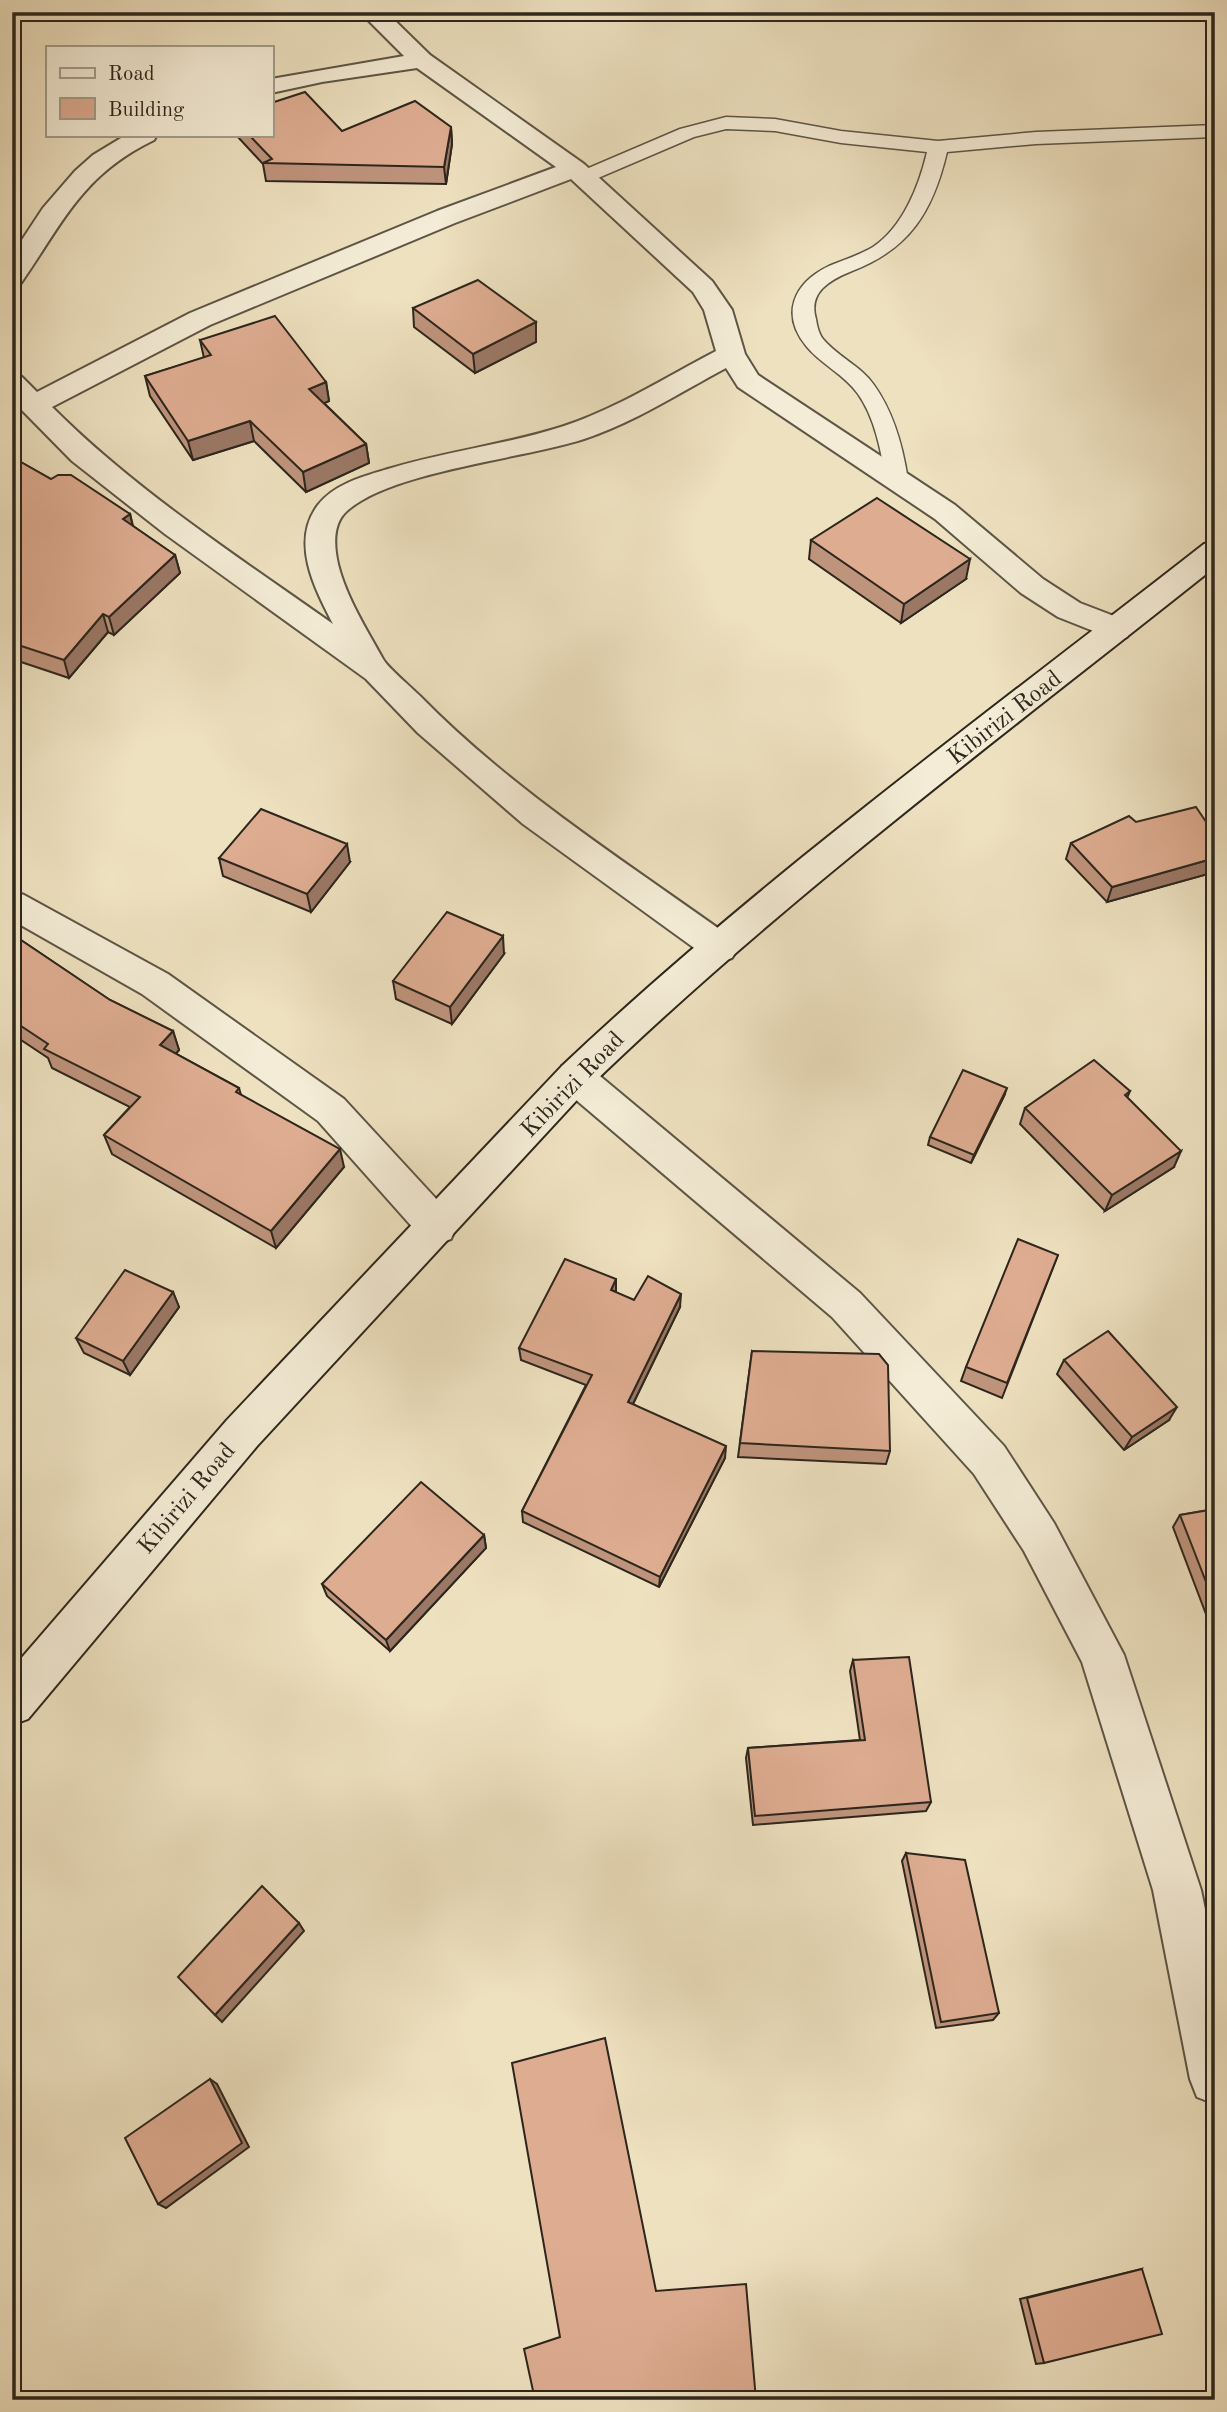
<svg xmlns="http://www.w3.org/2000/svg" width="1227" height="2412" font-family="'Old Standard TT',serif">
<style>
.lines{fill:none;stroke-linecap:round;stroke-linejoin:round}
.lane-casing{stroke:#5d5545;stroke-width:3}
.street-casing{stroke:#5d5545;stroke-width:4}
.secondary-casing{stroke:#2d261c;stroke-width:4}
.lane{fill:#f4ecd6;fill-rule:evenodd}
.street{fill:#f4ecd6;fill-rule:evenodd}
.secondary{fill:#f4ecd6;fill-rule:evenodd}
.wall{fill:#bf947d;stroke:#2d261c;stroke-width:2}
.shaded-wall{fill:#9b7866;stroke:#2d261c;stroke-width:2}
.building{fill:#deac91;stroke:#2d261c;stroke-width:2}
.labels{text-anchor:middle;stroke-width:7;stroke-linejoin:round;paint-order:stroke}
.street-label{font-size:24px;fill:#2d261c;stroke:#f4ecd6}
</style>
<rect width="100%" height="100%" fill="#eee1c0"/>
<filter id="stains"><feTurbulence type="fractalNoise" baseFrequency=".00286" numOctaves="4"/><feColorMatrix values="0 0 0 0 .2 0 0 0 0 .09 0 0 0 0 .02 0 0 0 .5 -.17"/></filter>
<radialGradient id="worn" r=".72"><stop offset=".6" stop-color="#630" stop-opacity="0"/><stop offset="1" stop-color="#630" stop-opacity=".3"/></radialGradient>
<g class="lines">
<!-- lane casing -->
<g class="lane-casing">
<path id="lane" d="M 726,117 L 775,119 L 841,131 L 938,141 L 1036,132 L 1215,125 L 1215,137 L 1036,144 L 947,152 C 933,211 910,249 852,271 C 830,280 808,292 816,319 C 817,326 819,334 823,339 C 838,357 861,366 874,385 C 894,413 903,447 908,480 L 905,485 L 897,487 L 889,485 L 886,480 C 881,451 875,418 858,394 C 845,375 822,365 807,347 C 780,315 793,283 829,266 C 844,260 859,255 873,247 C 903,227 919,186 927,152 L 841,143 L 775,131 L 726,129 L 694,137 L 591,181 L 577,181 L 574,177 L 577,173 L 680,129 Z"/>
</g>
<!-- street casing -->
<g class="street-casing">
<g id="street">
<path d="M 360,12 L 386,12 L 430,55 L 584,164 L 712,281 L 732,310 L 745,354 L 758,375 L 955,505 L 1043,579 L 1080,603 L 1127,621 L 1132,629 L 1127,637 L 1116,640 L 1058,617 L 1021,593 L 935,519 L 738,387 L 726,368 C 679,393 635,422 584,439 C 522,459 393,471 348,510 C 332,523 334,546 338,564 C 346,597 367,630 383,659 C 388,668 410,686 420,696 C 512,790 626,862 732,938 L 738,948 L 732,958 L 720,962 L 708,958 L 523,824 L 418,733 L 366,679 L 165,534 L 72,461 L 12,400 L 12,374 L 22,377 L 37,392 L 190,313 L 437,211 L 556,167 L 417,68 L 322,82 L 271,93 L 271,79 L 404,56 ZM 571,179 L 693,292 L 704,310 L 716,351 C 666,377 618,408 564,426 C 506,445 446,451 388,469 C 364,476 334,484 318,505 C 290,542 315,589 333,624 C 237,556 136,491 52,407 L 210,325 L 455,223 Z"/>
<path d="M 126,135 L 157,135 L 154,140 C 82,175 64,221 21,283 L 12,285 L 12,255 L 43,208 L 75,171 L 93,155 Z"/>
<path d="M 12,891 L 24,895 L 168,974 L 344,1099 L 451,1215 L 456,1227 L 451,1239 L 437,1244 L 423,1239 L 318,1121 L 142,994 L 12,920 Z"/>
<path d="M 575,1062 L 588,1066 L 860,1293 L 1004,1446 L 1054,1523 L 1124,1655 L 1201,1890 L 1215,1958 L 1215,2104 L 1197,2097 L 1190,2079 L 1153,1890 L 1082,1662 L 1024,1551 L 974,1474 L 832,1317 L 562,1088 L 557,1077 L 562,1066 Z"/>
</g>
</g>
<!-- secondary casing -->
<g class="secondary-casing">
<path id="secondary" d="M 1215,541 L 1215,567 C 1003,736 783,899 588,1088 L 257,1446 L 28,1719 L 12,1725 L 12,1669 L 227,1420 L 562,1066 C 762,877 987,714 1204,544 Z"/>
</g>
<!-- lane -->
<use href="#lane" class="lane"/>
<!-- street -->
<use href="#street" class="street"/>
<!-- secondary -->
<use href="#secondary" class="secondary"/>
</g>
<!-- wall -->
<g class="wall">
<path d="M 451,127 L 452,144 L 446,184 L 266,181 L 263,164 L 236,135 L 271,135 L 342,131 Z"/>
<path d="M 413,308 L 536,322 L 536,342 L 475,373 L 414,327 Z"/>
<path d="M 200,340 L 326,382 L 329,401 L 324,403 L 366,444 L 369,463 L 306,492 L 254,441 L 193,460 L 150,396 L 145,376 L 204,358 Z"/>
<path d="M 12,457 L 51,479 L 130,514 L 133,526 L 175,555 L 180,573 L 114,635 L 108,632 L 69,678 L 12,659 Z"/>
<path d="M 811,540 L 966,579 L 901,623 L 809,559 Z"/>
<path d="M 1136,822 L 1215,835 L 1215,872 L 1107,902 L 1066,859 L 1071,843 Z"/>
<path d="M 219,858 L 350,862 L 311,912 L 223,876 Z"/>
<path d="M 12,934 L 110,1000 L 173,1031 L 179,1050 L 176,1054 L 239,1088 L 241,1095 L 344,1167 L 276,1248 L 112,1154 L 104,1135 L 130,1107 L 52,1068 L 48,1058 L 12,1034 Z"/>
<path d="M 504,954 L 452,1024 L 396,999 L 393,981 Z"/>
<path d="M 1130,1091 L 1127,1098 L 1174,1167 L 1105,1211 L 1020,1124 L 1025,1108 Z"/>
<path d="M 1004,1096 L 971,1163 L 928,1145 L 930,1137 Z"/>
<path d="M 1058,1255 L 1002,1398 L 961,1381 L 966,1367 Z"/>
<path d="M 173,1292 L 179,1307 L 130,1375 L 84,1353 L 76,1338 Z"/>
<path d="M 616,1293 L 634,1300 L 680,1307 L 633,1404 L 725,1458 L 659,1587 L 523,1522 L 522,1511 L 586,1385 L 521,1360 L 519,1348 Z"/>
<path d="M 752,1351 L 890,1451 L 886,1464 L 738,1457 Z"/>
<path d="M 1064,1360 L 1169,1420 L 1124,1450 L 1057,1374 Z"/>
<path d="M 1215,1509 L 1215,1638 L 1173,1527 L 1180,1515 Z"/>
<path d="M 484,1535 L 486,1548 L 390,1651 L 327,1596 L 322,1584 Z"/>
<path d="M 853,1660 L 931,1802 L 926,1811 L 753,1825 L 746,1758 L 748,1748 L 860,1740 L 850,1671 Z"/>
<path d="M 906,1853 L 999,2013 L 993,2020 L 936,2028 L 902,1861 Z"/>
<path d="M 1141,2269 L 1044,2363 L 1036,2364 L 1020,2299 Z"/>
</g>
<!-- shaded-wall -->
<g class="shaded-wall">
<path d="M 451,127 L 452,144 L 446,184 L 444,167 Z"/>
<path d="M 536,322 L 536,342 L 475,373 L 473,354 Z"/>
<path d="M 326,382 L 329,401 L 312,409 L 309,389 Z"/>
<path d="M 250,421 L 254,441 L 193,460 L 188,441 Z"/>
<path d="M 366,444 L 369,463 L 306,492 L 303,472 Z"/>
<path d="M 130,514 L 134,532 L 123,519 Z"/>
<path d="M 175,555 L 180,573 L 114,635 L 109,617 Z"/>
<path d="M 970,559 L 966,579 L 901,623 L 904,604 Z"/>
<path d="M 103,614 L 108,632 L 69,678 L 64,660 Z"/>
<path d="M 347,844 L 350,862 L 311,912 L 307,894 Z"/>
<path d="M 1215,858 L 1215,872 L 1107,902 L 1112,887 Z"/>
<path d="M 503,936 L 504,954 L 452,1024 L 450,1007 Z"/>
<path d="M 173,1031 L 179,1050 L 167,1064 L 160,1045 Z"/>
<path d="M 1007,1088 L 1004,1096 L 971,1163 L 974,1155 Z"/>
<path d="M 340,1149 L 344,1167 L 276,1248 L 271,1231 Z"/>
<path d="M 1181,1151 L 1174,1167 L 1105,1211 L 1112,1195 Z"/>
<path d="M 616,1279 L 616,1292 L 611,1290 Z"/>
<path d="M 173,1292 L 179,1307 L 130,1375 L 123,1361 Z"/>
<path d="M 681,1294 L 680,1307 L 628,1414 L 628,1402 Z"/>
<path d="M 1177,1407 L 1169,1420 L 1124,1450 L 1132,1437 Z"/>
<path d="M 726,1446 L 725,1458 L 659,1587 L 660,1577 Z"/>
<path d="M 484,1535 L 486,1548 L 390,1651 L 386,1640 Z"/>
<path d="M 299,1923 L 304,1931 L 222,2022 L 215,2015 Z"/>
<path d="M 210,2079 L 217,2084 L 249,2147 L 166,2208 L 158,2204 Z"/>
</g>
<!-- building -->
<g class="building">
<path d="M 305,92 L 342,131 L 415,101 L 451,127 L 444,167 L 263,163 L 272,159 L 249,135 L 271,135 L 271,103 Z"/>
<path d="M 478,280 L 536,322 L 473,354 L 413,308 Z"/>
<path d="M 275,316 L 326,382 L 309,389 L 366,444 L 303,472 L 250,421 L 188,441 L 145,376 L 211,355 L 200,340 Z"/>
<path d="M 12,457 L 51,479 L 58,475 L 71,475 L 130,514 L 123,519 L 175,555 L 109,617 L 103,614 L 64,660 L 12,643 L 12,627 L 20,618 L 12,614 Z"/>
<path d="M 877,498 L 970,559 L 904,604 L 811,540 Z"/>
<path d="M 1196,807 L 1215,835 L 1215,858 L 1112,887 L 1071,843 L 1129,816 L 1136,822 Z"/>
<path d="M 261,809 L 347,844 L 307,894 L 219,858 Z"/>
<path d="M 447,912 L 503,936 L 450,1007 L 393,981 Z"/>
<path d="M 12,934 L 110,1000 L 173,1031 L 160,1045 L 239,1088 L 236,1092 L 340,1149 L 271,1231 L 104,1135 L 140,1097 L 44,1049 L 48,1044 L 12,1020 Z"/>
<path d="M 1094,1060 L 1130,1091 L 1125,1095 L 1181,1151 L 1112,1195 L 1025,1108 Z"/>
<path d="M 963,1070 L 1007,1088 L 974,1155 L 930,1137 Z"/>
<path d="M 1018,1239 L 1058,1255 L 1007,1383 L 966,1367 Z"/>
<path d="M 565,1259 L 616,1279 L 611,1290 L 634,1300 L 648,1276 L 681,1294 L 628,1402 L 726,1446 L 660,1577 L 522,1511 L 592,1375 L 519,1348 Z"/>
<path d="M 125,1270 L 173,1292 L 123,1361 L 76,1338 Z"/>
<path d="M 1108,1331 L 1177,1407 L 1132,1437 L 1064,1360 Z"/>
<path d="M 752,1351 L 879,1354 L 888,1365 L 890,1451 L 740,1443 Z"/>
<path d="M 421,1482 L 484,1535 L 386,1640 L 322,1584 Z"/>
<path d="M 1215,1509 L 1215,1605 L 1180,1515 Z"/>
<path d="M 909,1657 L 931,1802 L 755,1816 L 748,1748 L 865,1740 L 853,1660 Z"/>
<path d="M 906,1853 L 965,1860 L 999,2013 L 941,2022 Z"/>
<path d="M 262,1886 L 299,1923 L 215,2015 L 178,1977 Z"/>
<path d="M 605,2038 L 656,2291 L 746,2284 L 756,2400 L 535,2400 L 524,2349 L 560,2337 L 512,2063 Z"/>
<path d="M 210,2079 L 242,2143 L 158,2204 L 125,2138 Z"/>
<path d="M 1142,2269 L 1162,2334 L 1044,2363 L 1027,2298 Z"/>
</g>
<g class="labels">
<!-- street labels -->
<g class="street-label">
<text transform="translate(1004 717) rotate(-38)" y="8">Kibirizi Road</text>
<text transform="translate(572 1084) rotate(-46)" y="8">Kibirizi Road</text>
<text transform="translate(186 1498) rotate(-50)" y="8">Kibirizi Road</text>
</g>
</g>
<!-- margin -->
<rect width="1227" height="2412" fill="none" stroke="#eee1c0" stroke-width="42"/>
<rect x="14" y="14" width="1199" height="2384" fill="none" stroke="#2d261c" stroke-width="3.5"/>
<rect x="21" y="21" width="1185" height="2370" fill="none" stroke="#2d261c" stroke-width="2"/>
<!-- legend -->
<rect x="46" y="46" width="228" height="91" fill="#f4ecd6" stroke="#a49d8c" stroke-width="2"/>
<rect x="60" y="68" width="35" height="10" fill="#f4ecd6" stroke="#a49d8c" stroke-width="2"/>
<text x="108" y="80" font-size="21" fill="#2d261c">Road</text>
<rect x="60" y="98" width="35" height="21" fill="#deac91" stroke="#a49d8c" stroke-width="2"/>
<text x="108" y="116" font-size="21" fill="#2d261c">Building</text>
<rect width="100%" height="100%" filter="url(#stains)"/>
<rect width="100%" height="100%" fill="url(#worn)"/>
</svg>
